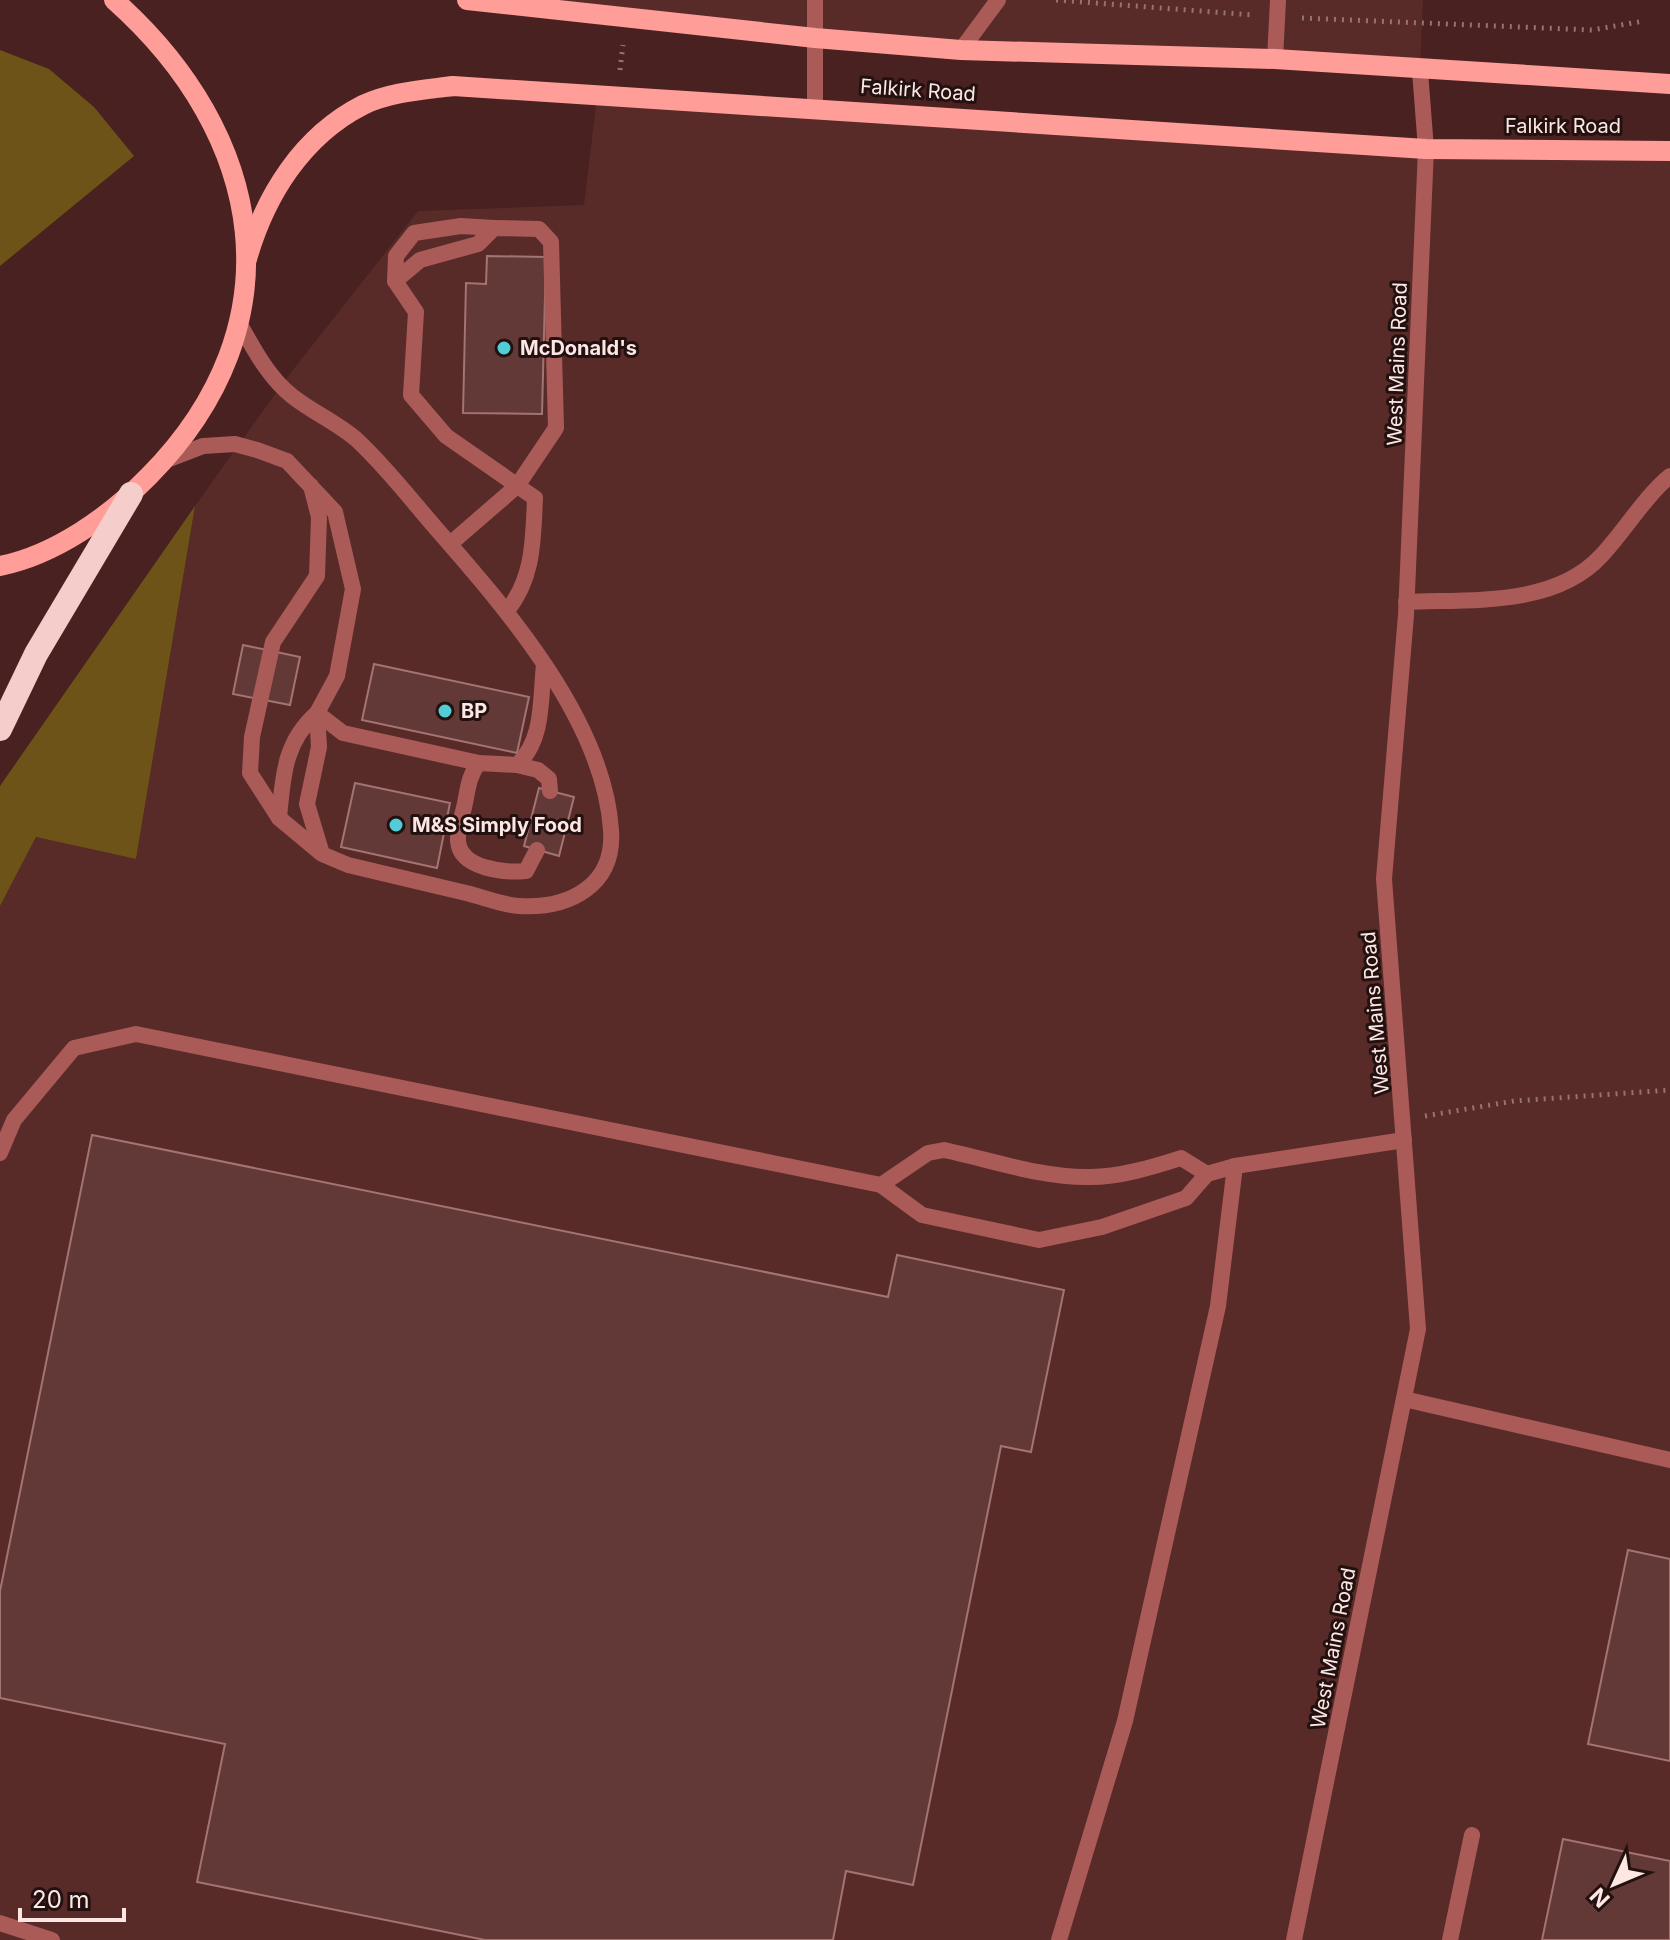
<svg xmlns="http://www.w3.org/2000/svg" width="1670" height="1940" font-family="Inter,sans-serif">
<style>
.built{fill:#582a28}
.green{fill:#6d5318}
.building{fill:#633937;stroke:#a37471;stroke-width:2}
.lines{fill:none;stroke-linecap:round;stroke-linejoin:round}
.path{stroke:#947372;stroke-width:5;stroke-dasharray:2 6;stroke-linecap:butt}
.service{stroke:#aa5b58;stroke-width:16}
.minor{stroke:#aa5b58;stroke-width:16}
.primary{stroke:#ff9d98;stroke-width:20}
.motorway{stroke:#f5cdca;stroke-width:24}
.poi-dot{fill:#52ccd6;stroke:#231110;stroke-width:3}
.labels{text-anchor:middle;stroke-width:6;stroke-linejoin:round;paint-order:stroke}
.street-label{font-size:20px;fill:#fde7e5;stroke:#231110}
.poi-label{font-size:20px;font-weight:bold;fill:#fde7e5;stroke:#231110;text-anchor:start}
</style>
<rect width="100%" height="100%" fill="#492120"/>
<!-- built -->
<g class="built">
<path d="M 467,0 L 1423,0 L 1420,71 L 815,38 Z"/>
<path d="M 597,97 L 1426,149 L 1670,151 L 1670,1940 L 0,1940 L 0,906 L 36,837 L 136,859 L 195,506 L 285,380 L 418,211 L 584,205 Z"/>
</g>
<!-- green -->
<g class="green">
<path d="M 0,50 L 49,69 L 94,107 L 134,156 L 0,266 Z"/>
<path d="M 195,506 L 136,859 L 36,837 L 0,906 L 0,786 Z"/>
</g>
<!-- building -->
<g class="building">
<path d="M 487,256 L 546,257 L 542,414 L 463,413 L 466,283 L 486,284 Z"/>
<path d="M 243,645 L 300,657 L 290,705 L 233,694 Z"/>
<path d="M 374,664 L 529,697 L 517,753 L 362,720 Z"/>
<path d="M 355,783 L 450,803 L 437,868 L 341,847 Z"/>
<path d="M 539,788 L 574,797 L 559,856 L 524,846 Z"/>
<path d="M 92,1135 L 888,1297 L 897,1255 L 1064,1290 L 1031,1452 L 1001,1446 L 913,1885 L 846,1871 L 833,1940 L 485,1940 L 197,1882 L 225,1744 L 0,1698 L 0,1591 Z"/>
<path d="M 1628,1550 L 1670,1559 L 1670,1761 L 1588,1744 Z"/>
<path d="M 1563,1839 L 1670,1861 L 1670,1940 L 1542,1940 Z"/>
</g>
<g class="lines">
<!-- path -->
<g class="path">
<path d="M 1056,0 L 1253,15"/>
<path d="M 1302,18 L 1592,30 L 1644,21"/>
<path d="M 620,70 L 623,45"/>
<path d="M 1425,1116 L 1514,1101 L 1670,1090"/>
</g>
<!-- service -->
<g class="service">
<path d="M 961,50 L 998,0"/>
<path d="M 1275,59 L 1278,0"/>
<path d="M 494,228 L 461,226 L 414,233 L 396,256 L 395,281 L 416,312 L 411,395 L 446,436 L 535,498 C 533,540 534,577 507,611"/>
<path d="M 395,281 L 420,260 L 478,244 L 494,228 L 539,229 L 551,242 L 556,428 L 517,486 L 450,544"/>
<path d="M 164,461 L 203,446 L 235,444 L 257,450 L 287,461 L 335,512 L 353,589 L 337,676 L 317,713 L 319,747 L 307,804 L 322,854 L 348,865 C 387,874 427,884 466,893 C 483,897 502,905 519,906 C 570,909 615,885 611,830 C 604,720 504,606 434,526 C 409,497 385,466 357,440 C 338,423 312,412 292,396 C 268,377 254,349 239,323"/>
<path d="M 311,486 L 319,517 L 317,576 L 273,642 L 252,737 L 250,773 L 279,818 L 321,853"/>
<path d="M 1406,602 C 1470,599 1554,607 1601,556 C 1623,533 1646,495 1670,476"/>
<path d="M 479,763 C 469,775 468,788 465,803 C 463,814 457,830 458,841 C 460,869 505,873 526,871 L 537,850"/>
<path d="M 517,765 L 538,770 L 549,779 L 550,791"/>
<path d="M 279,818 C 283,776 284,742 317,713 L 343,733 L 479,763 L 517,765 C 544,740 540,701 544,665"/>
<path d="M 0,1153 L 14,1120 L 74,1048 L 136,1034 L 881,1185"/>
<path d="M 1207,1174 L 1181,1158 C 1153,1167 1120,1177 1090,1177 C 1042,1178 991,1160 944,1150 L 928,1153 L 881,1185 L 922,1215 L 1039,1240 L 1102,1227 L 1186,1198 L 1207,1174 L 1235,1166"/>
<path d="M 1404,1399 L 1670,1460"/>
<path d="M 0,1923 L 52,1940"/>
<path d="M 1059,1940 L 1125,1721 L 1218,1306 L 1235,1166 L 1404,1140"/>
<path d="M 1450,1940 L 1472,1835"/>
</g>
<!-- minor -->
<g class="minor">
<path d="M 815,107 L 815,0"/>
<path d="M 1294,1940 L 1418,1329 L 1384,879 L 1406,615 L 1426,149 L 1420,71"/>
</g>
<!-- primary -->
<g class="primary">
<path d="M 467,0 L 815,38 L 961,50 L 1275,59 L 1670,84"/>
<path d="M 247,259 C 265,196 302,136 363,105 C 390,92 423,90 453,86 L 1426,149 L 1670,151"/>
<path d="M 0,566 C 55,555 110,516 149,476 C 299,324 266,135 114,0"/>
</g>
<!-- motorway -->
<path class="motorway" d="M 0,729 L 36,654 L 131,494"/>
</g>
<!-- markers -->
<g class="poi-dot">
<circle cx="504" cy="348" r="8"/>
<circle cx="445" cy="711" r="8"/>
<circle cx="396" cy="825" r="8"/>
</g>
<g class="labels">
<!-- street labels -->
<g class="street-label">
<text transform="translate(918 90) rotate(4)" y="7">Falkirk Road</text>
<text x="1563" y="133">Falkirk Road</text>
<text transform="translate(1397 364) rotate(-88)" y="7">West Mains Road</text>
<text transform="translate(1375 1013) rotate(-95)" y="7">West Mains Road</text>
<text transform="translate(1333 1648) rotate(-79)" y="7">West Mains Road</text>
</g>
<!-- poi labels -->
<g class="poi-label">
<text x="520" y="355">McDonald's</text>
<text x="461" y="718">BP</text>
<text x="412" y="832">M&amp;S Simply Food</text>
</g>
</g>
<!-- north arrow -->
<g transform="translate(1614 1884) rotate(226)" stroke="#231110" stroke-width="6" paint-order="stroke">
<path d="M0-6L14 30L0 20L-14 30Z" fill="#fde7e5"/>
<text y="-12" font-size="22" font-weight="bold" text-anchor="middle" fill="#fde7e5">N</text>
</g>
<!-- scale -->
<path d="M20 1908v12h104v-12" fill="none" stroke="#fde7e5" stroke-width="4"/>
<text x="32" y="1908" font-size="24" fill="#fde7e5" stroke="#231110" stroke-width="6" paint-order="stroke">20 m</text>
</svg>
